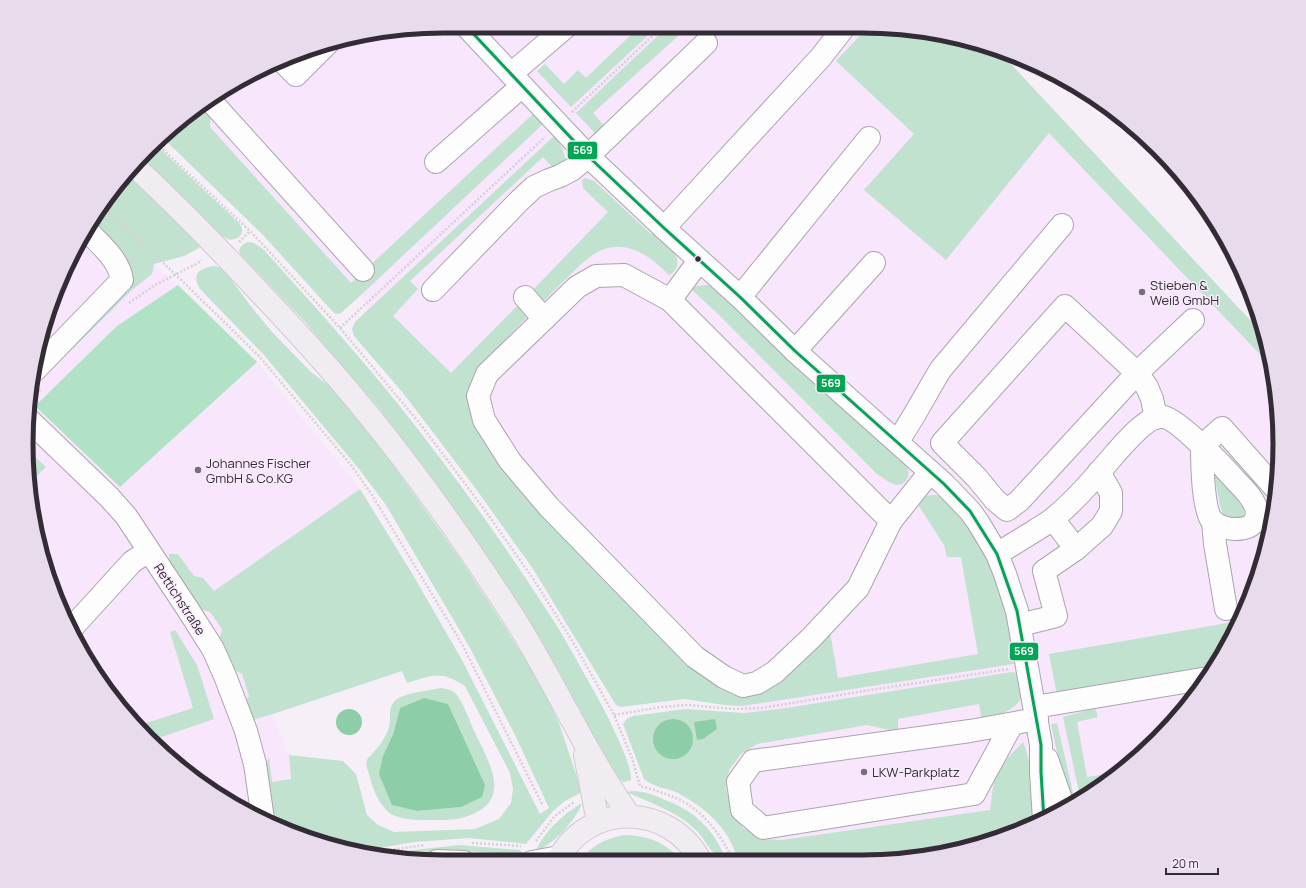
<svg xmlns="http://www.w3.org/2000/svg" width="1306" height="888" font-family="Manrope,sans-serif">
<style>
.built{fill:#f7e6fc}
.green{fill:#c1e2cf;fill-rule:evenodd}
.forest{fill:#b1e2c6}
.water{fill:#8dcea9}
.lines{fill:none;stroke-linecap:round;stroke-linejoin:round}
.minor-casing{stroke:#aba4ad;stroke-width:24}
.major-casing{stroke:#cfcbd0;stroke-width:24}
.path{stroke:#d5d1d5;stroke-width:2.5;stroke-dasharray:2 2;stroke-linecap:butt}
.minor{stroke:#fefdfe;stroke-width:22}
.major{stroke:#f1ecf2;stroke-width:22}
.bus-1-casing{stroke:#f8ebfc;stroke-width:6}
.bus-1{stroke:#00a651;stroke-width:3}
.bus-dot{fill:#332b35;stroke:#f8ebfc;stroke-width:1.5}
.poi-dot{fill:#777079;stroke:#f8ebfc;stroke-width:1.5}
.labels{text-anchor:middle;stroke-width:3;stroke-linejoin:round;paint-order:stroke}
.poi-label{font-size:13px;fill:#332b35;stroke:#f8ebfc;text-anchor:start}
.street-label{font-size:13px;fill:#332b35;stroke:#f8ebfc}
.rim{fill:none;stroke:#332b35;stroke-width:5}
.line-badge{stroke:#f8ebfc;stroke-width:1.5}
.badge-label{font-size:11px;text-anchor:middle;font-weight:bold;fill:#fff}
</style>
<rect width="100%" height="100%" fill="#f6eff8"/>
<!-- built -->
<g class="built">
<path d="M 444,26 L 684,26 L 687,29 L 690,26 L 862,26 L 943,34 L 1049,133 L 1273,368 L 1280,444 L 1272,526 L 1248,604 L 1209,676 L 1157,740 L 1120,772 L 1087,778 L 1027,801 L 990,810 L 782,840 L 762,839 L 743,828 L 731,808 L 726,789 L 729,770 L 741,754 L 745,713 L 739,701 L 367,311 L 361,295 L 210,127 L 212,96 L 259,69 L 336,40 Z"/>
<path d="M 96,213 L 178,285 L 117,326 L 35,406 L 120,487 L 257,362 L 360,489 L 214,591 L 203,578 L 194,576 L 178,554 L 169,554 L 222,629 L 231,668 L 242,674 L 249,696 L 243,704 L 249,721 L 273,714 L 275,721 L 289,755 L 291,779 L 272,782 L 272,824 L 212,791 L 148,739 L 97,676 L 69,629 L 34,525 L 29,472 L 40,461 L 26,448 L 30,390 L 58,284 Z"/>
</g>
<!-- green -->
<g class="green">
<path d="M 640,26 L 658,26 L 571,107 L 537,71 L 545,64 L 564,84 L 578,70 L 586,78 Z"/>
<path d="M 668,26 L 689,26 L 593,113 L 604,126 L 596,134 L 576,113 Z"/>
<path d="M 868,27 L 943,34 L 996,48 L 1264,335 L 1273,368 L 1049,133 L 946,260 L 864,190 L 914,134 L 836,61 Z"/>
<path d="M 203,104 L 211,114 L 210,127 L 351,283 L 533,114 L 543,124 L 361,295 L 341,313 L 337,314 L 333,312 L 263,235 L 164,139 Z"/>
<path d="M 555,135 L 562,148 L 567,163 L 557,172 L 543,157 L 410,281 L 418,289 L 393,316 L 451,373 L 518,305 L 529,315 L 477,369 L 472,380 L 470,398 L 687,656 L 754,693 L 770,689 L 830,632 L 838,678 L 978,654 L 961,557 L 947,557 L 944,545 L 917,503 L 922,497 C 928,495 934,494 940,496 C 963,506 996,572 1004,596 C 1006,603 1007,610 1008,617 C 1012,632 1015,648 1018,663 L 1001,666 L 742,706 L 724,705 L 684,699 L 621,707 L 616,705 L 533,569 L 476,489 L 403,393 L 354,336 L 352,329 L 355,322 Z"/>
<path d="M 156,145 L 239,223 C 248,234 236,242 227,239 C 225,238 223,236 221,235 L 141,158 Z"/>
<path d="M 127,172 L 200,243 L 199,248 L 184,256 L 154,264 L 152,274 L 132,290 L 29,392 L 34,374 L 127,281 L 125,257 L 90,223 L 96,212 Z"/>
<path d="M 585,178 L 594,181 L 651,234 L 657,229 C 666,239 690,264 669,275 C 660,266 649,256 637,251 C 608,239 591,254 572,273 C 562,283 552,292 543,302 L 532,291 L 608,212 L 583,188 L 582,180 Z"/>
<path d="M 248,242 L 254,243 L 263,249 C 309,300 355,351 398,404 C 449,468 498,535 542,603 C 562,632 578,663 595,693 C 604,709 633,764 631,780 L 623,782 L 615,775 L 561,675 L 523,611 L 486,554 L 437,485 L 378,407 L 304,321 L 241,255 L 239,251 C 240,246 243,244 248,242 Z"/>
<path d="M 213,266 L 219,267 L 224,270 L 253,309 L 273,333 L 311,372 L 336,391 L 371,434 L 461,560 L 500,619 L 541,685 L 559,723 L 582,792 L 565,801 L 553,811 L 526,844 L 469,838 L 456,839 L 414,842 L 356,852 L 284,830 L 272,824 L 263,766 L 269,758 L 272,782 L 291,779 L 289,755 L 343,761 L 356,774 L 367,815 L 378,825 L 394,832 L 475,829 L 499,819 L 511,803 L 513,789 L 510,773 L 465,686 C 440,670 433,675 407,683 L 402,671 L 273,714 L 249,721 L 243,704 L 249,696 L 242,674 L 231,668 L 219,641 L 222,629 L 210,612 L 197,608 L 169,564 L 169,554 L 178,554 L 194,576 L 203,578 L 214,591 L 360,489 L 413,575 L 462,660 L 540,814 L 549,808 L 515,735 L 470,648 L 386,505 L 359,469 L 264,355 L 200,289 C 191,274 199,269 213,266 Z"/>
<path d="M 707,285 L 715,286 L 775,348 L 856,420 L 903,460 L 908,469 L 909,474 L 906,481 L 902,484 L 896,485 L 889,482 L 877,474 L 717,313 L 690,288 L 697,286 Z"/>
<path d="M 26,448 L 46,467 L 30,483 Z"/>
<path d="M 1217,473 L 1246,507 L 1244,515 L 1238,519 L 1227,519 L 1223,514 L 1220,505 L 1215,479 L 1215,475 Z"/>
<path d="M 1239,621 L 1216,664 L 1057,695 L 1049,654 Z"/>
<path d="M 175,630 L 197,665 L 214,719 L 150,741 L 137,726 L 193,708 L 170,632 Z"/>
<path d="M 1012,672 L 1019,674 C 1020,680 1022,687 1022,693 C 1021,710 994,716 982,721 L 979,704 L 898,719 L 898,732 L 867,725 L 757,744 L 741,754 L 729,770 L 726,789 L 731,808 L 743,828 L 762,839 L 782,840 L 990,810 C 992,798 992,783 998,772 C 1004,761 1014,751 1023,742 C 1029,755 1037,797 1033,810 C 1032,816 1028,823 1024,827 L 974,844 L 862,862 L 740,862 C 735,854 733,845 728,837 C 716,817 698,804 678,793 C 667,788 653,787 644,779 L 623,724 L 625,721 L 628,718 L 633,716 L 685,709 L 745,713 L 780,709 Z"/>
<path d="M 441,688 C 446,689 451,689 455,693 C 463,701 470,722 475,733 C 486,756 510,794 479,811 C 466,818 455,820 441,820 C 428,820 405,821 393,815 C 379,807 373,789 369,774 C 368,770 365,764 367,760 C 368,757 372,755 373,753 C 380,745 386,737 389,727 C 392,718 386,707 397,699 C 408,692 427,691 441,688 ZM 400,708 L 461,807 L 417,811 L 392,805 L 383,756 L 393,734 Z"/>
<path d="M 1095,708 L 1098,717 L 1077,722 L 1087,777 L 1120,772 L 1084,796 L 1080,797 L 1063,717 Z"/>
<path d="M 1057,723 L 1075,801 L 1072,803 L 1061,770 L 1051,724 Z"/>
<path d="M 632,791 C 644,791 655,795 665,800 C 697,812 715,831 727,862 C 716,861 705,840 698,832 C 679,812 650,803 626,792 Z"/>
<path d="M 582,803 C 576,820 553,845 536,851 C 542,833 566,812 582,803 Z"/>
<path d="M 623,835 C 647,835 667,842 681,862 L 579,862 C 590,846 605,839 623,835 Z"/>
<path d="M 459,845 L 520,850 L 524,855 L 464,851 L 441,852 L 400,858 L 376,855 L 404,851 Z"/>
</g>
<!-- forest -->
<path class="forest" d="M 178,285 L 257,362 L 120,487 L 35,406 L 117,326 Z"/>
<!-- water -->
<g class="water">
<path d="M 424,698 L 448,704 L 485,785 L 482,797 L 461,807 L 417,811 L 392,805 L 379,774 L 383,756 L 393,734 L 400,708 Z"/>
<circle cx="349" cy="722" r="13"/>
<path d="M 715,719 L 717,729 L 703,739 L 697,740 L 694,722 Z"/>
<circle cx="673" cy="739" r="20"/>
</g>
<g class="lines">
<!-- minor casing -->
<g class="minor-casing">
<g id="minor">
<path d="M 466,26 L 588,156 L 664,228 L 740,297 L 795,351 L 944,484 L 970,511 L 978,522 L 997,554 L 1005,574 L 1017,611 L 1041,745 L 1041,772 L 1044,820"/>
<path d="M 282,61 L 296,75 L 328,43"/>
<path d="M 511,74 L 567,26"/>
<path d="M 209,99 L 363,270"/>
<path d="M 436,162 L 522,86"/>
<path d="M 664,228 L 821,57 L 845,26"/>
<path d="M 699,261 L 670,300 L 891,521 L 930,472"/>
<path d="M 433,290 L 518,202 L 534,187 L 549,180 L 560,176 L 573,169 L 588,156 L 706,43"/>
<path d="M 525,297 L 544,319"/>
<path d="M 740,297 L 869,138"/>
<path d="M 670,300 L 624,275 L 596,276 L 577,287 L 487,374 L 478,396 L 484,420 L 510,461 L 549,507 L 695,657 L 724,677 L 743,686 L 757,683 L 775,672 L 811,638 L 858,588 L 891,521"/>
<path d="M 795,351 L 874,263"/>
<path d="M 35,370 L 122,280 C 119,259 100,245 87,230"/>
<path d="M 1156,418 L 1152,399 L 1147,387 L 1137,373 L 1065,306 L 942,443 L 977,478 L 995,500 L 1007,510 L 1019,501 L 1137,373 L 1193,320"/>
<path d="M 28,419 L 109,497 L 126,516 L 187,608 L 213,649 L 225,676 L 246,731 L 255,764 L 263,819"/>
<path d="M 897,442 C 914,418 926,393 941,369 L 1062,225"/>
<path d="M 1053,519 L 1076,549"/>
<path d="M 1213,521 L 1215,544 L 1226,609"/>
<path d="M 997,554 C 1010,546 1023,538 1036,530 C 1042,526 1048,523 1054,518 C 1076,500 1095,477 1114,455 C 1124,444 1148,414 1164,417 C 1179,420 1225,468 1236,481 C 1245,490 1264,508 1254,522 C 1250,528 1241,529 1235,529 C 1228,529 1217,526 1212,521 C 1203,509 1202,462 1202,446 L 1222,428 L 1276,489"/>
<path d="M 1020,625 L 1056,616 L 1044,571 L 1076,549 L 1102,526 L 1111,511 L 1111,493 L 1099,472"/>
<path d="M 70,630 L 132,562 L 148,551"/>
<path d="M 1035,707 L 1208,678"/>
<path d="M 1012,724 L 974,794 L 763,828 L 742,810 L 738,782 L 753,761 L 970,731 L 1037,719"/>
<path d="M 1047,759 L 1064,808"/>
<path d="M 437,861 L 464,862"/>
<path d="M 532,862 L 559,857"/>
</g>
</g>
<!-- major casing -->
<g class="major-casing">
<g id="major">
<path d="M 133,165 C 179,207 222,252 264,297 C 301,336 337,376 371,418 C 422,481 469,548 513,616 C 554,681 585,752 629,815"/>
<path d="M 585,755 L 598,822"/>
<path d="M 557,862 C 586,801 671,802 701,862"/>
</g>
</g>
<!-- path -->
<g class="path">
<path d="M 572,112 L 663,26"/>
<path d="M 157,144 L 250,231 L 340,328 L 421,425 L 484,509 L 534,580 L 576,647 L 614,715 L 632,758 L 640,786 C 652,789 664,793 676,798 C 702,809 723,836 733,862"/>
<path d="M 102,205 L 176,275 L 259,356 L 351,465 L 372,495 L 462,644 L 543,806"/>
<path d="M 239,242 L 250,231"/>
<path d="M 129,303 L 155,285 L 196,264 L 202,260"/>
<path d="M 340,328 L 545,137"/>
<path d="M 31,400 L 41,389"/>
<path d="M 614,715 L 661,707 L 687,705 L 734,709 L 762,708 L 864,691 L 1009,669"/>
<path d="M 536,841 L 554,817 L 574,802"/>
<path d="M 472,843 L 521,846"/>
<path d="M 362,854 L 425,845"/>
</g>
<!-- minor -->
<use href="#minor" class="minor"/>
<!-- major -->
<use href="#major" class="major"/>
<!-- bus-1 casing -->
<g class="bus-1-casing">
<path id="bus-1" d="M 466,26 L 588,156 L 664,228 L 740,297 L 795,351 L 944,484 L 970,511 L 997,554 L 1017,611 L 1041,745 L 1041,772 L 1044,820"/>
</g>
<!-- bus-1 -->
<use href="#bus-1" class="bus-1"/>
</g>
<!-- markers -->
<circle class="bus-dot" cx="698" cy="259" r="3.5"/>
<g class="poi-dot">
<circle cx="1142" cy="292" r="4"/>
<circle cx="198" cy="470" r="4"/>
<circle cx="864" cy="772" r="4"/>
</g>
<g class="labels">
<!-- poi labels -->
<g class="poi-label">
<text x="1150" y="290">Stieben &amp;<tspan x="1150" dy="15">Weiß GmbH</tspan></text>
<text x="206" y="468">Johannes Fischer<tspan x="206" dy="15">GmbH &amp; Co.KG</tspan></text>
<text x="872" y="777">LKW-Parkplatz</text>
</g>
<!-- street labels -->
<g class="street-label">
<text transform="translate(180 599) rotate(57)" y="5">Rettichstraße</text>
</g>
</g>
<!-- crop -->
<path d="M0 0H1306V888H0ZM444 33H862A411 411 0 0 1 1273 444V444A411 411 0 0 1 862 855H444A411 411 0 0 1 33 444V444A411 411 0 0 1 444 33Z" fill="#e8dcec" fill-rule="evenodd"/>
<path class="rim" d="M444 33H862A411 411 0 0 1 1273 444V444A411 411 0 0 1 862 855H444A411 411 0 0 1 33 444V444A411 411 0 0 1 444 33Z"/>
<g class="line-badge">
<rect x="567" y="141" width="31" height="19" rx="4" fill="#00a651"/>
<rect x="816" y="374" width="30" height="19" rx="4" fill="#00a651"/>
<rect x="1009" y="642" width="30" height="19" rx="4" fill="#00a651"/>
</g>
<g class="badge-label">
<text x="583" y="154">569</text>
<text x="831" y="387">569</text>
<text x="1024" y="655">569</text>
</g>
<!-- scale -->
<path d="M1166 868v6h52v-6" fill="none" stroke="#332b35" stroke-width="2"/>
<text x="1172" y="868" font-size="12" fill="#332b35" stroke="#f8ebfc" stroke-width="3" paint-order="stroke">20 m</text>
</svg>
